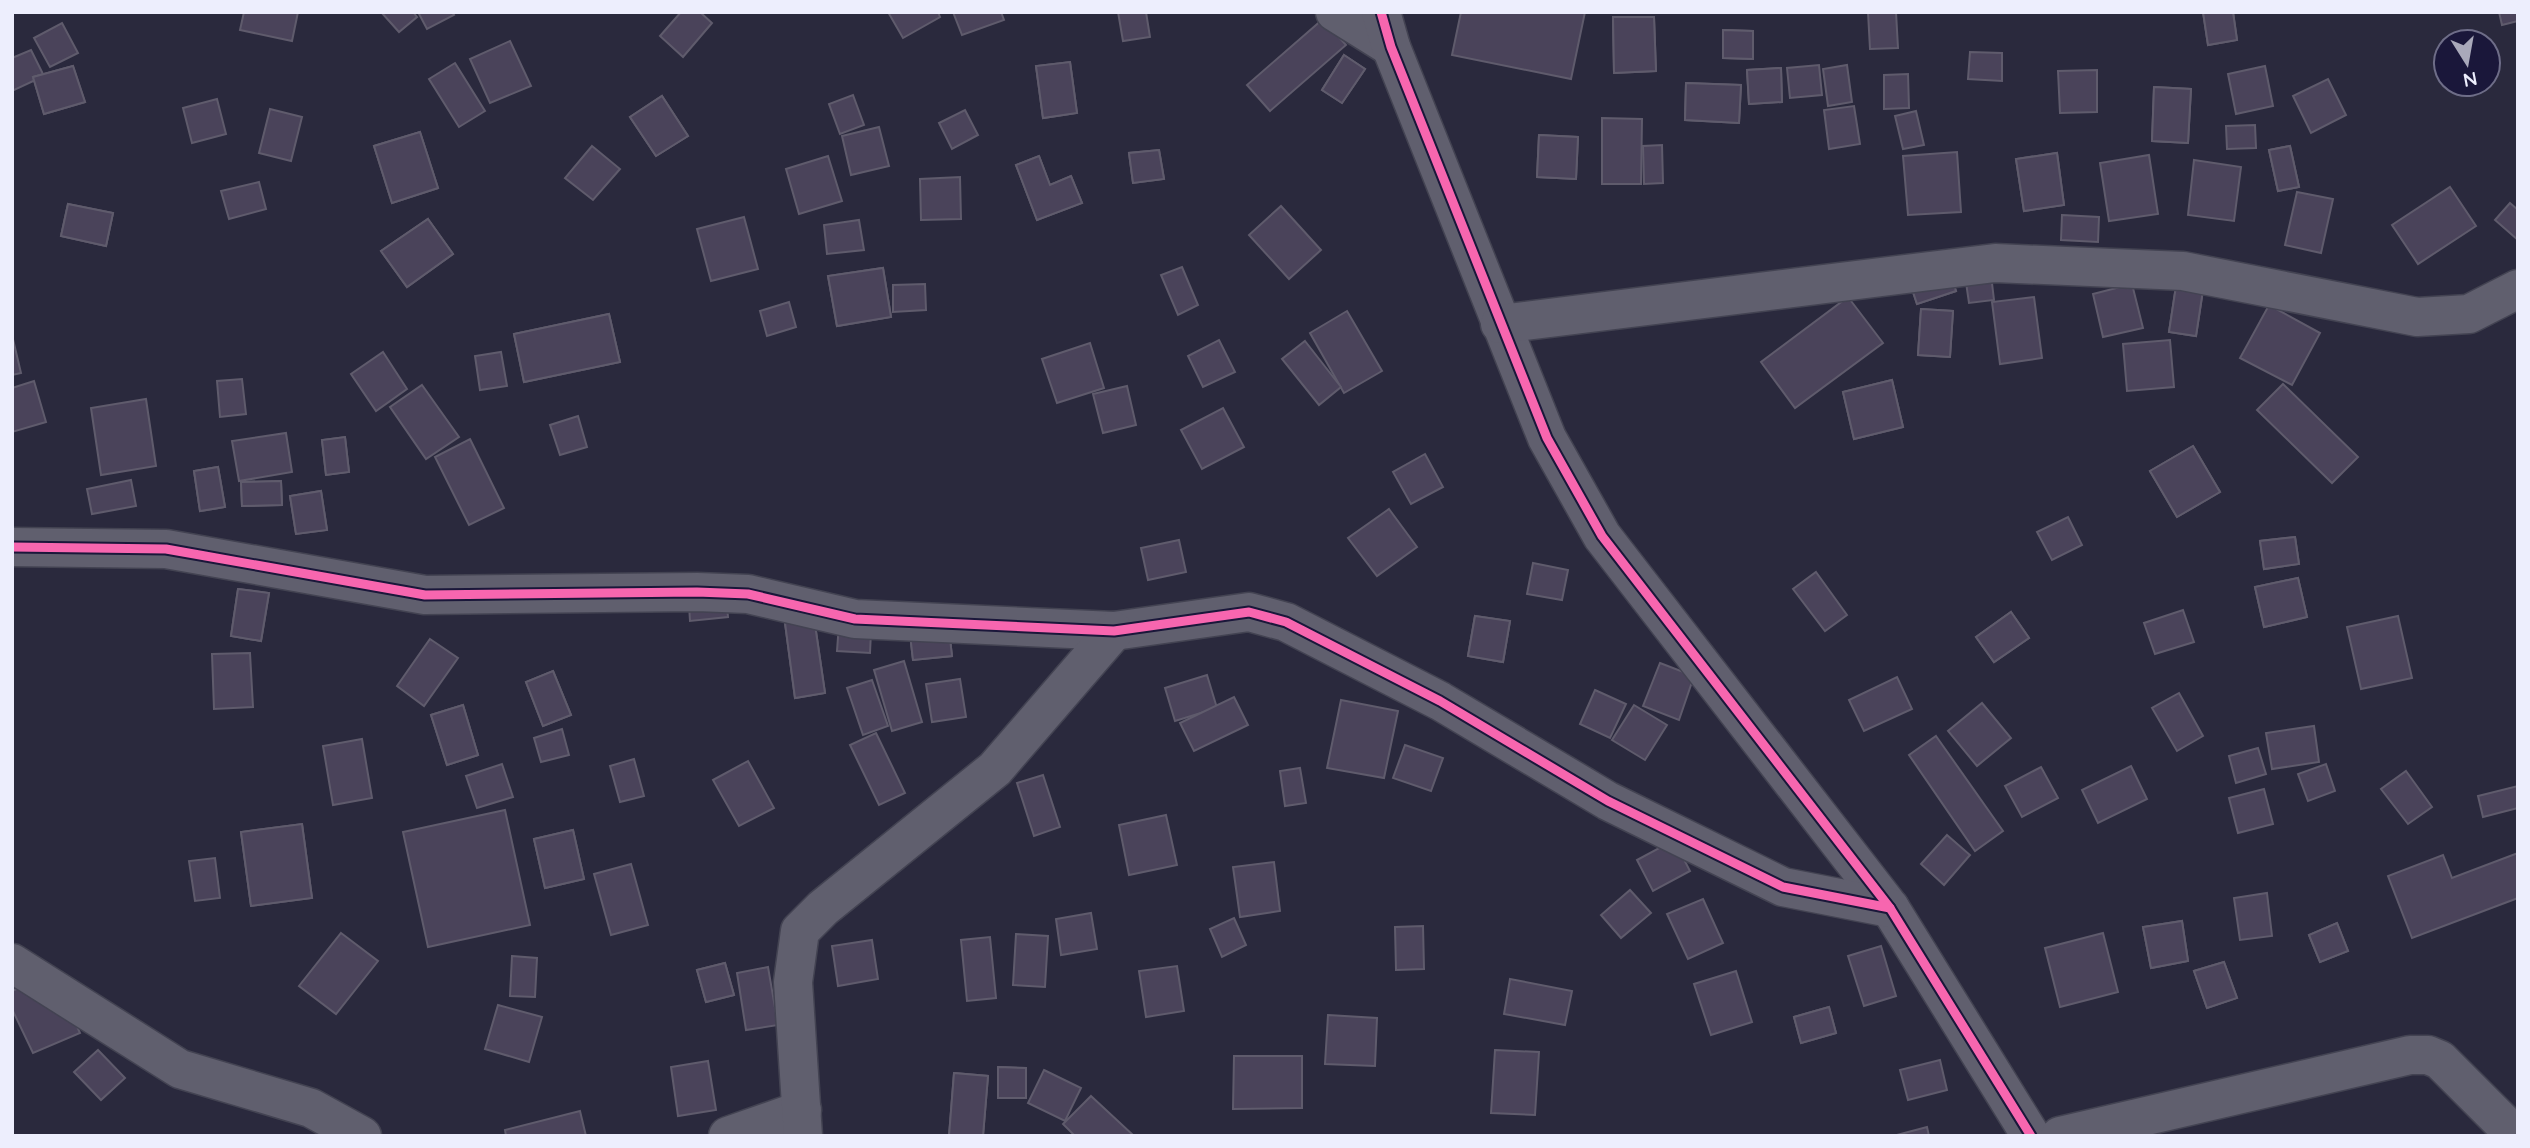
<svg xmlns="http://www.w3.org/2000/svg" width="2530" height="1148" font-family="Quicksand,sans-serif">
<style>
.building{fill:#4a435a;stroke:#5f5b6c;stroke-width:2}
.lines{fill:none;stroke-linecap:round;stroke-linejoin:round}
.minor-casing{stroke:#434352;stroke-width:41}
.minor{stroke:#605f6e;stroke-width:38}
.cycleway-casing{stroke:#1a173a;stroke-width:13}
.cycleway{stroke:#f766af;stroke-width:9}
</style>
<rect width="100%" height="100%" fill="#2a293d"/>
<!-- building -->
<g class="building">
<path d="M 244,12 L 298,12 L 292,41 L 240,30 Z"/>
<path d="M 381,12 L 413,12 L 417,17 L 399,32 Z"/>
<path d="M 418,12 L 452,12 L 454,15 L 427,29 Z"/>
<path d="M 681,12 L 700,12 L 712,23 L 683,57 L 660,36 Z"/>
<path d="M 888,12 L 938,12 L 940,17 L 903,38 Z"/>
<path d="M 953,12 L 1001,12 L 1004,20 L 962,35 Z"/>
<path d="M 1118,12 L 1146,12 L 1150,37 L 1123,41 Z"/>
<path d="M 1461,12 L 1585,12 L 1571,79 L 1452,55 Z"/>
<path d="M 1868,12 L 1896,12 L 1898,48 L 1870,49 Z"/>
<path d="M 2203,12 L 2233,12 L 2237,40 L 2208,45 Z"/>
<path d="M 2203,12 L 2233,12 L 2237,40 L 2208,45 Z"/>
<path d="M 2499,12 L 2518,12 L 2518,21 L 2502,25 Z"/>
<path d="M 1613,17 L 1654,17 L 1656,71 L 1614,73 Z"/>
<path d="M 1613,17 L 1654,17 L 1656,71 L 1614,73 Z"/>
<path d="M 1323,19 L 1346,45 L 1270,111 L 1247,85 Z"/>
<path d="M 62,23 L 78,53 L 50,67 L 34,38 Z"/>
<path d="M 1723,30 L 1753,31 L 1753,59 L 1723,58 Z"/>
<path d="M 1723,30 L 1753,31 L 1753,59 L 1723,58 Z"/>
<path d="M 510,41 L 531,86 L 490,103 L 470,59 Z"/>
<path d="M 31,50 L 44,76 L 12,91 L 12,58 Z"/>
<path d="M 1970,52 L 2002,53 L 2002,81 L 1968,79 Z"/>
<path d="M 1344,55 L 1365,69 L 1342,103 L 1322,90 Z"/>
<path d="M 1344,55 L 1365,69 L 1342,103 L 1322,90 Z"/>
<path d="M 1070,62 L 1077,113 L 1043,118 L 1036,66 Z"/>
<path d="M 1070,62 L 1077,113 L 1043,118 L 1036,66 Z"/>
<path d="M 455,63 L 485,111 L 459,127 L 429,79 Z"/>
<path d="M 1819,65 L 1822,95 L 1790,98 L 1787,68 Z"/>
<path d="M 1847,65 L 1852,102 L 1828,106 L 1823,69 Z"/>
<path d="M 73,66 L 85,102 L 44,114 L 33,77 Z"/>
<path d="M 73,66 L 85,102 L 44,114 L 33,77 Z"/>
<path d="M 2265,66 L 2273,106 L 2236,114 L 2228,74 Z"/>
<path d="M 1781,68 L 1782,102 L 1749,104 L 1747,70 Z"/>
<path d="M 1781,68 L 1782,102 L 1749,104 L 1747,70 Z"/>
<path d="M 2097,70 L 2097,112 L 2060,113 L 2058,71 Z"/>
<path d="M 1908,74 L 1909,108 L 1884,109 L 1884,75 Z"/>
<path d="M 2328,79 L 2346,115 L 2311,133 L 2293,96 Z"/>
<path d="M 1686,83 L 1741,85 L 1739,123 L 1685,120 Z"/>
<path d="M 1686,83 L 1741,85 L 1739,123 L 1685,120 Z"/>
<path d="M 2154,87 L 2191,89 L 2188,143 L 2152,141 Z"/>
<path d="M 2154,87 L 2191,89 L 2188,143 L 2152,141 Z"/>
<path d="M 853,95 L 864,125 L 840,134 L 829,104 Z"/>
<path d="M 662,96 L 688,136 L 656,156 L 630,117 Z"/>
<path d="M 662,96 L 688,136 L 656,156 L 630,117 Z"/>
<path d="M 217,99 L 226,134 L 192,143 L 183,108 Z"/>
<path d="M 1854,106 L 1860,144 L 1829,149 L 1824,110 Z"/>
<path d="M 270,109 L 302,117 L 291,161 L 259,153 Z"/>
<path d="M 965,110 L 978,135 L 952,149 L 939,123 Z"/>
<path d="M 1916,111 L 1924,145 L 1903,149 L 1895,116 Z"/>
<path d="M 1602,118 L 1642,119 L 1641,184 L 1602,184 Z"/>
<path d="M 2255,125 L 2256,148 L 2227,149 L 2226,126 Z"/>
<path d="M 879,127 L 889,166 L 851,175 L 842,136 Z"/>
<path d="M 420,132 L 438,188 L 392,203 L 374,146 Z"/>
<path d="M 420,132 L 438,188 L 392,203 L 374,146 Z"/>
<path d="M 1539,135 L 1578,137 L 1576,179 L 1537,177 Z"/>
<path d="M 1539,135 L 1578,137 L 1576,179 L 1537,177 Z"/>
<path d="M 1662,145 L 1663,183 L 1644,184 L 1643,146 Z"/>
<path d="M 592,146 L 620,169 L 593,200 L 565,178 Z"/>
<path d="M 2290,146 L 2299,187 L 2278,191 L 2269,150 Z"/>
<path d="M 2290,146 L 2299,187 L 2278,191 L 2269,150 Z"/>
<path d="M 1159,150 L 1164,179 L 1133,183 L 1129,153 Z"/>
<path d="M 1159,150 L 1164,179 L 1133,183 L 1129,153 Z"/>
<path d="M 1957,152 L 1961,212 L 1908,215 L 1903,156 Z"/>
<path d="M 2057,153 L 2064,205 L 2024,211 L 2016,159 Z"/>
<path d="M 2057,153 L 2064,205 L 2024,211 L 2016,159 Z"/>
<path d="M 2149,155 L 2158,214 L 2109,221 L 2100,163 Z"/>
<path d="M 828,156 L 842,201 L 799,214 L 786,169 Z"/>
<path d="M 1039,156 L 1050,185 L 1071,176 L 1082,203 L 1037,220 L 1016,165 Z"/>
<path d="M 1039,156 L 1050,185 L 1071,176 L 1082,203 L 1037,220 L 1016,165 Z"/>
<path d="M 2194,160 L 2241,167 L 2234,221 L 2188,215 Z"/>
<path d="M 960,177 L 961,219 L 921,220 L 920,179 Z"/>
<path d="M 259,182 L 266,209 L 229,219 L 221,191 Z"/>
<path d="M 2450,187 L 2476,226 L 2418,264 L 2392,225 Z"/>
<path d="M 2297,192 L 2333,199 L 2321,253 L 2285,245 Z"/>
<path d="M 2510,203 L 2518,210 L 2518,240 L 2495,220 Z"/>
<path d="M 68,204 L 113,213 L 106,246 L 61,236 Z"/>
<path d="M 68,204 L 113,213 L 106,246 L 61,236 Z"/>
<path d="M 1281,206 L 1321,250 L 1289,279 L 1249,235 Z"/>
<path d="M 2062,215 L 2099,217 L 2098,242 L 2061,240 Z"/>
<path d="M 744,217 L 758,269 L 711,281 L 697,229 Z"/>
<path d="M 428,219 L 453,254 L 407,287 L 381,251 Z"/>
<path d="M 428,219 L 453,254 L 407,287 L 381,251 Z"/>
<path d="M 859,220 L 864,250 L 827,254 L 824,225 Z"/>
<path d="M 1945,258 L 1956,291 L 1917,304 L 1906,271 Z"/>
<path d="M 1945,258 L 1956,291 L 1917,304 L 1906,271 Z"/>
<path d="M 1989,258 L 1994,300 L 1969,303 L 1963,262 Z"/>
<path d="M 1182,267 L 1198,305 L 1178,315 L 1161,275 Z"/>
<path d="M 883,268 L 891,317 L 837,326 L 828,276 Z"/>
<path d="M 883,268 L 891,317 L 837,326 L 828,276 Z"/>
<path d="M 925,284 L 926,310 L 893,312 L 893,285 Z"/>
<path d="M 2132,284 L 2143,328 L 2103,337 L 2093,294 Z"/>
<path d="M 2176,286 L 2203,290 L 2196,336 L 2169,332 Z"/>
<path d="M 2176,286 L 2203,290 L 2196,336 L 2169,332 Z"/>
<path d="M 1848,297 L 1883,343 L 1795,408 L 1761,362 Z"/>
<path d="M 2034,297 L 2042,358 L 2000,364 L 1992,302 Z"/>
<path d="M 789,302 L 796,327 L 767,336 L 760,311 Z"/>
<path d="M 2269,305 L 2320,333 L 2292,385 L 2240,358 Z"/>
<path d="M 1921,309 L 1953,311 L 1950,357 L 1918,355 Z"/>
<path d="M 1921,309 L 1953,311 L 1950,357 L 1918,355 Z"/>
<path d="M 1347,311 L 1382,371 L 1344,393 L 1310,333 Z"/>
<path d="M 609,314 L 620,362 L 524,382 L 514,334 Z"/>
<path d="M 609,314 L 620,362 L 524,382 L 514,334 Z"/>
<path d="M 12,335 L 21,373 L 12,375 Z"/>
<path d="M 1219,340 L 1235,372 L 1203,387 L 1188,356 Z"/>
<path d="M 2170,340 L 2174,387 L 2127,391 L 2123,344 Z"/>
<path d="M 1305,341 L 1341,387 L 1319,405 L 1282,359 Z"/>
<path d="M 1090,343 L 1104,388 L 1057,403 L 1042,359 Z"/>
<path d="M 383,352 L 407,389 L 376,411 L 351,374 Z"/>
<path d="M 501,352 L 507,386 L 480,390 L 475,356 Z"/>
<path d="M 242,379 L 246,414 L 220,417 L 217,381 Z"/>
<path d="M 1892,380 L 1903,427 L 1854,439 L 1843,392 Z"/>
<path d="M 1892,380 L 1903,427 L 1854,439 L 1843,392 Z"/>
<path d="M 34,381 L 46,422 L 12,432 L 12,388 Z"/>
<path d="M 2283,384 L 2358,457 L 2332,483 L 2257,410 Z"/>
<path d="M 422,385 L 459,437 L 426,459 L 390,407 Z"/>
<path d="M 1127,386 L 1136,425 L 1103,433 L 1093,394 Z"/>
<path d="M 146,399 L 156,466 L 101,475 L 91,408 Z"/>
<path d="M 1223,408 L 1244,447 L 1202,469 L 1181,430 Z"/>
<path d="M 578,416 L 587,447 L 560,455 L 550,425 Z"/>
<path d="M 286,433 L 292,472 L 239,481 L 232,441 Z"/>
<path d="M 345,437 L 349,472 L 326,475 L 322,440 Z"/>
<path d="M 345,437 L 349,472 L 326,475 L 322,440 Z"/>
<path d="M 470,439 L 504,508 L 469,525 L 435,457 Z"/>
<path d="M 2193,446 L 2220,492 L 2177,517 L 2150,471 Z"/>
<path d="M 2193,446 L 2220,492 L 2177,517 L 2150,471 Z"/>
<path d="M 1425,454 L 1443,487 L 1411,504 L 1393,472 Z"/>
<path d="M 218,467 L 225,507 L 200,511 L 194,471 Z"/>
<path d="M 218,467 L 225,507 L 200,511 L 194,471 Z"/>
<path d="M 131,480 L 136,506 L 92,514 L 87,489 Z"/>
<path d="M 281,481 L 282,505 L 242,506 L 241,482 Z"/>
<path d="M 281,481 L 282,505 L 242,506 L 241,482 Z"/>
<path d="M 321,491 L 327,530 L 296,534 L 290,496 Z"/>
<path d="M 321,491 L 327,530 L 296,534 L 290,496 Z"/>
<path d="M 1389,509 L 1417,547 L 1377,576 L 1348,538 Z"/>
<path d="M 2068,517 L 2082,545 L 2052,560 L 2037,532 Z"/>
<path d="M 2295,537 L 2299,564 L 2264,569 L 2260,541 Z"/>
<path d="M 2295,537 L 2299,564 L 2264,569 L 2260,541 Z"/>
<path d="M 1179,540 L 1186,572 L 1148,580 L 1141,548 Z"/>
<path d="M 1533,563 L 1568,570 L 1562,600 L 1527,594 Z"/>
<path d="M 1816,572 L 1847,615 L 1825,631 L 1793,589 Z"/>
<path d="M 2298,578 L 2307,617 L 2264,627 L 2255,587 Z"/>
<path d="M 2298,578 L 2307,617 L 2264,627 L 2255,587 Z"/>
<path d="M 725,585 L 728,617 L 690,621 L 688,588 Z"/>
<path d="M 238,589 L 269,593 L 261,641 L 231,636 Z"/>
<path d="M 238,589 L 269,593 L 261,641 L 231,636 Z"/>
<path d="M 812,604 L 825,693 L 795,698 L 783,608 Z"/>
<path d="M 812,604 L 825,693 L 795,698 L 783,608 Z"/>
<path d="M 840,610 L 872,611 L 870,653 L 837,651 Z"/>
<path d="M 2183,610 L 2194,642 L 2155,654 L 2144,623 Z"/>
<path d="M 947,612 L 952,656 L 913,660 L 908,617 Z"/>
<path d="M 947,612 L 952,656 L 913,660 L 908,617 Z"/>
<path d="M 2011,612 L 2029,638 L 1994,662 L 1976,637 Z"/>
<path d="M 2011,612 L 2029,638 L 1994,662 L 1976,637 Z"/>
<path d="M 1475,616 L 1510,621 L 1503,662 L 1468,656 Z"/>
<path d="M 1475,616 L 1510,621 L 1503,662 L 1468,656 Z"/>
<path d="M 2398,616 L 2412,678 L 2361,689 L 2347,627 Z"/>
<path d="M 430,639 L 458,658 L 424,706 L 397,686 Z"/>
<path d="M 250,653 L 253,707 L 214,709 L 212,654 Z"/>
<path d="M 904,661 L 922,722 L 892,731 L 874,670 Z"/>
<path d="M 1660,663 L 1694,676 L 1679,720 L 1643,706 Z"/>
<path d="M 553,671 L 571,715 L 543,726 L 526,682 Z"/>
<path d="M 553,671 L 571,715 L 543,726 L 526,682 Z"/>
<path d="M 1207,675 L 1217,708 L 1175,721 L 1165,688 Z"/>
<path d="M 1897,677 L 1912,709 L 1864,731 L 1849,700 Z"/>
<path d="M 960,679 L 966,717 L 932,722 L 926,684 Z"/>
<path d="M 872,680 L 888,726 L 863,735 L 847,688 Z"/>
<path d="M 1595,690 L 1626,704 L 1610,738 L 1580,724 Z"/>
<path d="M 2179,693 L 2203,736 L 2177,751 L 2152,708 Z"/>
<path d="M 1234,697 L 1248,725 L 1194,751 L 1180,723 Z"/>
<path d="M 1341,700 L 1398,711 L 1384,778 L 1327,768 Z"/>
<path d="M 1982,703 L 2011,738 L 1977,766 L 1948,731 Z"/>
<path d="M 463,705 L 478,755 L 447,765 L 431,715 Z"/>
<path d="M 463,705 L 478,755 L 447,765 L 431,715 Z"/>
<path d="M 1634,705 L 1667,725 L 1645,760 L 1612,740 Z"/>
<path d="M 2314,726 L 2319,762 L 2272,769 L 2266,733 Z"/>
<path d="M 562,729 L 569,755 L 541,762 L 534,738 Z"/>
<path d="M 876,733 L 905,793 L 879,805 L 850,745 Z"/>
<path d="M 1936,736 L 2003,831 L 1975,851 L 1909,755 Z"/>
<path d="M 362,739 L 372,798 L 333,805 L 323,746 Z"/>
<path d="M 1405,745 L 1443,758 L 1431,791 L 1393,778 Z"/>
<path d="M 2258,748 L 2266,774 L 2236,783 L 2229,756 Z"/>
<path d="M 634,759 L 644,796 L 620,802 L 610,766 Z"/>
<path d="M 748,761 L 774,808 L 739,826 L 713,780 Z"/>
<path d="M 502,764 L 513,797 L 477,808 L 466,776 Z"/>
<path d="M 2326,764 L 2335,791 L 2308,801 L 2298,774 Z"/>
<path d="M 2131,766 L 2147,799 L 2098,823 L 2082,790 Z"/>
<path d="M 2041,767 L 2058,798 L 2022,817 L 2005,786 Z"/>
<path d="M 1300,768 L 1306,803 L 1285,806 L 1280,771 Z"/>
<path d="M 2406,771 L 2432,807 L 2408,824 L 2381,789 Z"/>
<path d="M 1043,775 L 1060,827 L 1034,836 L 1017,783 Z"/>
<path d="M 2518,786 L 2518,808 L 2483,817 L 2478,796 Z"/>
<path d="M 2264,789 L 2273,824 L 2238,833 L 2229,798 Z"/>
<path d="M 505,810 L 530,925 L 428,947 L 403,832 Z"/>
<path d="M 1166,815 L 1177,865 L 1129,875 L 1119,825 Z"/>
<path d="M 302,824 L 312,898 L 251,906 L 241,832 Z"/>
<path d="M 302,824 L 312,898 L 251,906 L 241,832 Z"/>
<path d="M 573,830 L 584,879 L 545,888 L 534,839 Z"/>
<path d="M 573,830 L 584,879 L 545,888 L 534,839 Z"/>
<path d="M 1947,835 L 1970,855 L 1944,885 L 1921,864 Z"/>
<path d="M 1674,840 L 1690,871 L 1653,891 L 1637,860 Z"/>
<path d="M 2518,853 L 2518,898 L 2412,938 L 2388,876 L 2443,855 L 2452,878 Z"/>
<path d="M 215,858 L 220,898 L 195,901 L 189,861 Z"/>
<path d="M 1274,862 L 1280,911 L 1240,917 L 1233,867 Z"/>
<path d="M 631,864 L 648,925 L 611,935 L 594,874 Z"/>
<path d="M 1630,890 L 1651,913 L 1621,938 L 1601,915 Z"/>
<path d="M 2267,893 L 2272,936 L 2240,940 L 2234,898 Z"/>
<path d="M 1703,899 L 1723,943 L 1688,959 L 1667,914 Z"/>
<path d="M 1091,913 L 1097,949 L 1061,955 L 1056,919 Z"/>
<path d="M 1234,918 L 1246,945 L 1222,957 L 1210,929 Z"/>
<path d="M 2182,921 L 2188,961 L 2151,968 L 2143,927 Z"/>
<path d="M 2182,921 L 2188,961 L 2151,968 L 2143,927 Z"/>
<path d="M 2337,923 L 2348,951 L 2320,962 L 2309,935 Z"/>
<path d="M 2337,923 L 2348,951 L 2320,962 L 2309,935 Z"/>
<path d="M 1423,926 L 1424,969 L 1396,970 L 1395,927 Z"/>
<path d="M 341,933 L 378,961 L 336,1014 L 299,986 Z"/>
<path d="M 2103,933 L 2118,992 L 2060,1007 L 2045,948 Z"/>
<path d="M 1016,934 L 1048,936 L 1045,987 L 1013,985 Z"/>
<path d="M 990,937 L 996,998 L 967,1001 L 961,940 Z"/>
<path d="M 872,940 L 878,979 L 838,986 L 832,946 Z"/>
<path d="M 1881,946 L 1896,996 L 1864,1006 L 1848,956 Z"/>
<path d="M 512,956 L 537,958 L 535,997 L 510,996 Z"/>
<path d="M 2224,962 L 2237,998 L 2207,1008 L 2194,971 Z"/>
<path d="M 2224,962 L 2237,998 L 2207,1008 L 2194,971 Z"/>
<path d="M 725,963 L 734,995 L 706,1002 L 697,970 Z"/>
<path d="M 725,963 L 734,995 L 706,1002 L 697,970 Z"/>
<path d="M 1177,966 L 1184,1011 L 1146,1017 L 1139,971 Z"/>
<path d="M 768,967 L 778,1025 L 746,1030 L 737,973 Z"/>
<path d="M 1736,971 L 1752,1022 L 1711,1035 L 1694,984 Z"/>
<path d="M 53,973 L 80,1033 L 33,1053 L 12,1009 L 12,991 Z"/>
<path d="M 1510,979 L 1572,991 L 1565,1025 L 1504,1014 Z"/>
<path d="M 498,1005 L 542,1017 L 529,1062 L 485,1049 Z"/>
<path d="M 1829,1007 L 1836,1033 L 1801,1043 L 1794,1017 Z"/>
<path d="M 1829,1007 L 1836,1033 L 1801,1043 L 1794,1017 Z"/>
<path d="M 1328,1015 L 1377,1018 L 1375,1066 L 1325,1064 Z"/>
<path d="M 98,1050 L 125,1078 L 101,1100 L 74,1072 Z"/>
<path d="M 1495,1050 L 1539,1052 L 1535,1115 L 1491,1113 Z"/>
<path d="M 1234,1056 L 1302,1056 L 1302,1108 L 1233,1109 Z"/>
<path d="M 1940,1060 L 1947,1090 L 1908,1100 L 1900,1070 Z"/>
<path d="M 708,1061 L 716,1110 L 678,1116 L 671,1067 Z"/>
<path d="M 998,1067 L 1026,1068 L 1026,1098 L 998,1098 Z"/>
<path d="M 998,1067 L 1026,1068 L 1026,1098 L 998,1098 Z"/>
<path d="M 1044,1070 L 1081,1088 L 1065,1121 L 1028,1103 Z"/>
<path d="M 954,1073 L 988,1076 L 983,1136 L 949,1136 Z"/>
<path d="M 954,1073 L 988,1076 L 983,1136 L 949,1136 Z"/>
<path d="M 1091,1096 L 1133,1135 L 1075,1136 L 1063,1124 Z"/>
<path d="M 580,1111 L 586,1136 L 506,1136 L 505,1130 Z"/>
<path d="M 1927,1127 L 1929,1136 L 1893,1136 Z"/>
</g>
<g class="lines">
<!-- minor casing -->
<g class="minor-casing">
<g id="minor">
<path d="M 1335,12 L 1391,47"/>
<path d="M 1381,12 L 1391,47 L 1547,438 L 1602,536 L 1890,908 L 2031,1136"/>
<path d="M 1500,324 L 1995,263 L 2183,271 L 2417,317 L 2469,314 L 2518,289"/>
<path d="M 12,547 L 166,549 L 425,595 L 697,592 L 748,594 L 855,619 L 1114,631 L 1249,612 L 1286,622 L 1440,701 L 1608,801 L 1783,887 L 1890,908"/>
<path d="M 12,963 L 180,1069 L 311,1108 L 362,1136"/>
<path d="M 728,1136 L 802,1110"/>
<path d="M 803,1136 L 793,982 L 800,931 L 823,908 L 995,769 L 1114,631"/>
<path d="M 2060,1136 L 2410,1055 L 2428,1055 L 2440,1060 L 2516,1136"/>
</g>
</g>
<!-- minor -->
<use href="#minor" class="minor"/>
<!-- cycleway casing -->
<g class="cycleway-casing">
<g id="cycleway">
<path d="M 1381,12 L 1391,47 L 1547,438 L 1602,536 L 1890,908 L 2031,1136"/>
<path d="M 12,547 L 166,549 L 425,595 L 697,592 L 748,594 L 855,619 L 1114,631 L 1249,612 L 1286,622 L 1440,701 L 1608,801 L 1783,887 L 1890,908"/>
</g>
</g>
<!-- cycleway -->
<use href="#cycleway" class="cycleway"/>
</g>
<!-- border -->
<rect width="2530" height="1148" fill="none" stroke="#edeefd" stroke-width="28"/>
<!-- north arrow -->
<g transform="translate(2467 63) rotate(169)"><circle r="33" fill="#1a173a" stroke="#6e6d88" stroke-width="2"/>
<path d="M0-5L12 26L0 18L-12 26Z" fill="#a9a9ba"/>
<text y="-10" font-size="19" font-weight="bold" text-anchor="middle" fill="#edeefd">N</text>
</g>
</svg>
